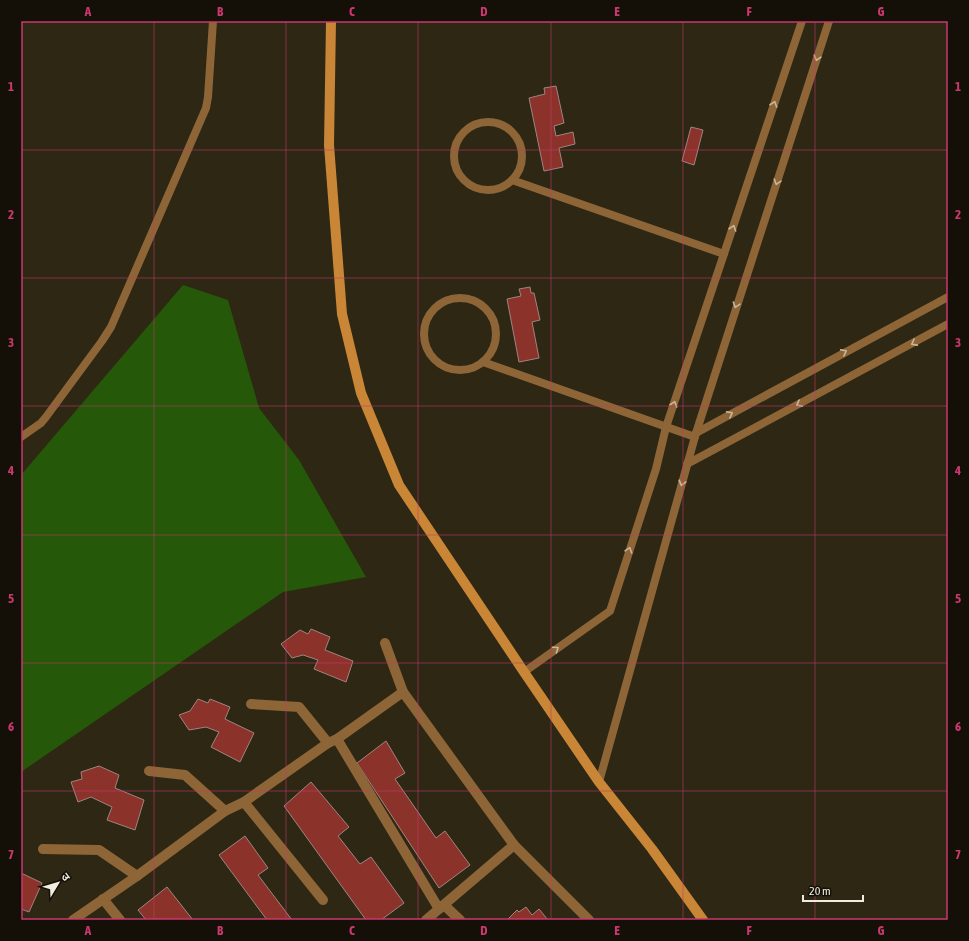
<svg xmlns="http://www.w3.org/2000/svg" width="969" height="941" font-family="'Asap Condensed','Noto Sans Devanagari',sans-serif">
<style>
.green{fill:#255808}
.building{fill:#8b332b;stroke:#9f8480}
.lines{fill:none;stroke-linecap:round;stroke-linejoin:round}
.lane{stroke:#8e6537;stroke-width:8}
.street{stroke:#8e6537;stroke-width:10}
.secondary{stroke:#c88636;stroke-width:10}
.oneway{stroke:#c9b69c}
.grid{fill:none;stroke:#c9386f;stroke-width:1;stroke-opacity:0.55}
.neatline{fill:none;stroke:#c9386f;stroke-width:1.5}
.grid-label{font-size:13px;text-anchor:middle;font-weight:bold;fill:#c9386f}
</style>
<rect width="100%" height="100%" fill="#2e2714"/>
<!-- green -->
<path class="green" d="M 183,285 L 228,300 L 259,408 L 299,460 L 366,577 L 283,592 L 21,772 L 21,475 Z"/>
<!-- building -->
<g class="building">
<path d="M 556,86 L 564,123 L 554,126 L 556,136 L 573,132 L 575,144 L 559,148 L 563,167 L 544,171 L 529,98 L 545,94 L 544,88 Z"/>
<path d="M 691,127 L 703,130 L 694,165 L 682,161 Z"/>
<path d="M 530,287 L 531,293 L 534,293 L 540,320 L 532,322 L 539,358 L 519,362 L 507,299 L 521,296 L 519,289 Z"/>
<path d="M 311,629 L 330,637 L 325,650 L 353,661 L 346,682 L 314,669 L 318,660 L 303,655 L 292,658 L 281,644 L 300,630 L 308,634 Z"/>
<path d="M 198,699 L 208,703 L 210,699 L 230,707 L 225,719 L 254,733 L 240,762 L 211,747 L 219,732 L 206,727 L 189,730 L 179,715 L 190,711 Z"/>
<path d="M 386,741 L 405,773 L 395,779 L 436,838 L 445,831 L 470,865 L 439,888 L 357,763 Z"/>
<path d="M 99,766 L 119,775 L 115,788 L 144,800 L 135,830 L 107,820 L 112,807 L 91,797 L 78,802 L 71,782 L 82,779 L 81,772 Z"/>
<path d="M 311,782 L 349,827 L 338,836 L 360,864 L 371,857 L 404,903 L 381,920 L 366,920 L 284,806 Z"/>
<path d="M 245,836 L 268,868 L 258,875 L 292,920 L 267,920 L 219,855 Z"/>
<path d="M 21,873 L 42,883 L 29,912 L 21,909 Z"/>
<path d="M 167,887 L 193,920 L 146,920 L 138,910 Z"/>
<path d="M 526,907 L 532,915 L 539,909 L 548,920 L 507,920 L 517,910 L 519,912 Z"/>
</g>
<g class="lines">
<!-- lane -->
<g class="lane">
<circle cx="488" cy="156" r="34"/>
<path d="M 512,180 L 724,254"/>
<circle cx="460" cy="334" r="36"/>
<path d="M 483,362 L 695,437"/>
<path d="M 696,433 L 948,297"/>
<path d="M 21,437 L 41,423 L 46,417 L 102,341 L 111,327 L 206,108 L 208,97 L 213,21"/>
<path d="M 687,464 L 948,324"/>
<path d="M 524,672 L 610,611 L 656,469 L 666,427 L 802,21"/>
<path d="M 599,782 L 696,433 L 829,21"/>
</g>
<!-- street -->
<g class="street">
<path d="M 385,643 L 403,692 L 514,845 L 589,920"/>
<path d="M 251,704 L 299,707 L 328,743"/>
<path d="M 337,739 L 439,909"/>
<path d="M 149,771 L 185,775 L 225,811"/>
<path d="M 244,802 L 323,900"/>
<path d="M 43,849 L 99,850 L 137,876"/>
<path d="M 103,899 L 120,920"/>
<path d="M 444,905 L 460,920"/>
<path d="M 73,920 L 137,876 L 225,811 L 244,802 L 328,743 L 337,739 L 403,692"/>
<path d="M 426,920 L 514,845"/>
</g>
<!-- secondary -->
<path class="secondary" d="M 331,21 L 329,145 L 342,314 L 361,393 L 399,485 L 524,672 L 599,782 L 652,849 L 703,920"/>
</g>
<!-- one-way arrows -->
<defs><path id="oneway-chevron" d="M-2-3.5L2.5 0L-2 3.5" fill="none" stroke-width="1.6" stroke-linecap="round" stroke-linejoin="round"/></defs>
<g class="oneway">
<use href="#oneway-chevron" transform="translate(817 58) rotate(108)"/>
<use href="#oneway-chevron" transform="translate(774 104) rotate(-71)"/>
<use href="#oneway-chevron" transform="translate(777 182) rotate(108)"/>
<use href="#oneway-chevron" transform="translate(733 228) rotate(-71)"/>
<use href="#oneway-chevron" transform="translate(736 305) rotate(108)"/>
<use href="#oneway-chevron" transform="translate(914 343) rotate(152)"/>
<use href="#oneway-chevron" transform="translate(844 352) rotate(-28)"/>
<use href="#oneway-chevron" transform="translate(674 404) rotate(-71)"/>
<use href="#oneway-chevron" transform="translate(799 404) rotate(152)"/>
<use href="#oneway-chevron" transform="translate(730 414) rotate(-28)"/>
<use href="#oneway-chevron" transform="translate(682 483) rotate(105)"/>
<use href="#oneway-chevron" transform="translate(629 550) rotate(-72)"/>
<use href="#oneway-chevron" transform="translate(556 649) rotate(-35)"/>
</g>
<!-- grid -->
<path class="grid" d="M 154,21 L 154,920M 286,21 L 286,920M 418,21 L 418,920M 551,21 L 551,920M 683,21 L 683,920M 815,21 L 815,920M 21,150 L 948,150M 21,278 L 948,278M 21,406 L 948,406M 21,535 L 948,535M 21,663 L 948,663M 21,791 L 948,791"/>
<!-- border -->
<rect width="969" height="941" fill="none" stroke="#141008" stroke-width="44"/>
<!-- north arrow -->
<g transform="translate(58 883) rotate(52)" stroke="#141008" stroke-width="3" paint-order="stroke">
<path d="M0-3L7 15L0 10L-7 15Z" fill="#f0ecdf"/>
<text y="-6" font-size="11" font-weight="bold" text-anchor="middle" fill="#f0ecdf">उ</text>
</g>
<!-- scale -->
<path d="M803 895v6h60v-6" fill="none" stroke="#f0ecdf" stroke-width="2"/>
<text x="809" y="895" font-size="12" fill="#f0ecdf" stroke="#141008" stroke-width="3" paint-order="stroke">20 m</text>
<rect x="22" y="22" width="925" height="897" class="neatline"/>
<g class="grid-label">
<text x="88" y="16">A</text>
<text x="220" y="16">B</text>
<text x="352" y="16">C</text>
<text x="484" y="16">D</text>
<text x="617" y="16">E</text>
<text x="749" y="16">F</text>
<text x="881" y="16">G</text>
<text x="11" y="91">1</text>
<text x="958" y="91">1</text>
<text x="11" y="219">2</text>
<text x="958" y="219">2</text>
<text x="11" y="347">3</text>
<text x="958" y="347">3</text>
<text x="11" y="475">4</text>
<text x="958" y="475">4</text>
<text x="11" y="603">5</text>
<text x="958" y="603">5</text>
<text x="11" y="731">6</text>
<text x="958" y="731">6</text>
<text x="11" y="859">7</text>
<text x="958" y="859">7</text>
<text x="88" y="935">A</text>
<text x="220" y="935">B</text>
<text x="352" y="935">C</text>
<text x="484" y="935">D</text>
<text x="617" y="935">E</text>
<text x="749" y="935">F</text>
<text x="881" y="935">G</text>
</g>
</svg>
